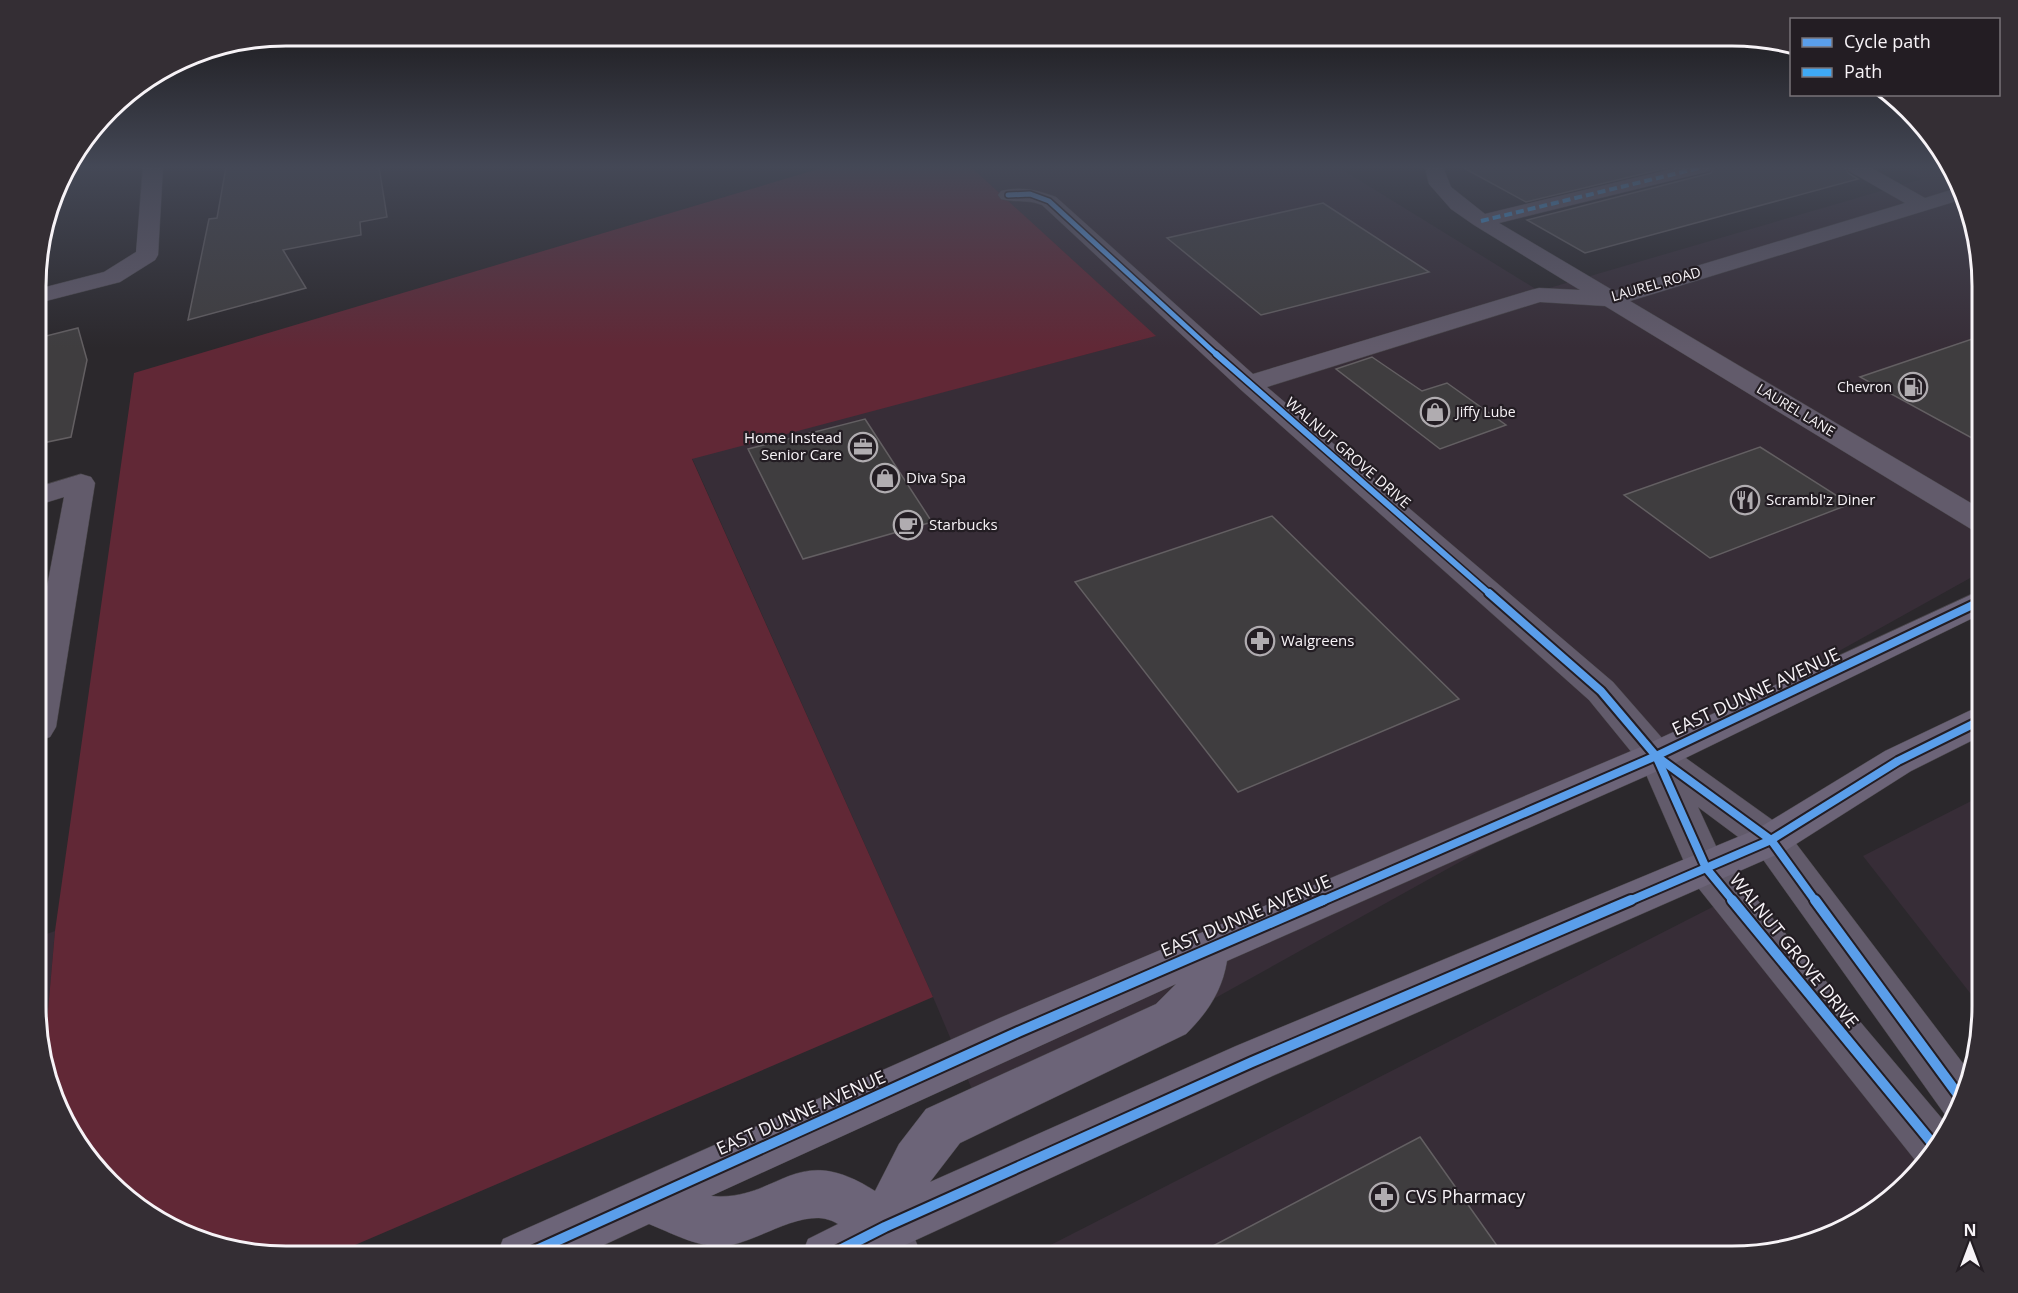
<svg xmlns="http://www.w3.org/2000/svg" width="2018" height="1293" font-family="'Open Sans',sans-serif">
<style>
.built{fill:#372d37}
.green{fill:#612836}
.building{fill:#3f3d3f;stroke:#635f62;stroke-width:1.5}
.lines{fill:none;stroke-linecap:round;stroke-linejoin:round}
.minor-casing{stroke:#484548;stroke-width:1}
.major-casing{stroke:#484548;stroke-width:1}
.minor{fill:#625b6b;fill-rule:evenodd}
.major{fill:#6c6478;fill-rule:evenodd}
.quiet{stroke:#3fa9f5;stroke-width:4;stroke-dasharray:8 4;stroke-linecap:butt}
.cycleway-far3-casing{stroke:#231d23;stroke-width:8}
.cycleway-far2-casing{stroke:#231d23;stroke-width:9}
.cycleway-far1-casing{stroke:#231d23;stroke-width:12}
.cycleway-casing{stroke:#231d23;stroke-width:14}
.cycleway-far3{stroke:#5a9eea;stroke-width:5}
.cycleway-far2{stroke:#5a9eea;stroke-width:6}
.cycleway-far1{stroke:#5a9eea;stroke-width:8}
.cycleway{stroke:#5a9eea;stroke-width:10}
.labels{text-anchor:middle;stroke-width:4.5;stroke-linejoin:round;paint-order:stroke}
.far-street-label{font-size:14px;fill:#f7f3f7;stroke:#231d23}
.far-poi-label{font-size:14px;fill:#f7f3f7;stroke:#231d23;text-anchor:end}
.poi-label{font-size:15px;fill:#f7f3f7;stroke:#231d23;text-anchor:start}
.street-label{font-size:15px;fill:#f7f3f7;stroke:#231d23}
.near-street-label{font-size:18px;fill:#f7f3f7;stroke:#231d23}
.near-poi-label{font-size:18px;fill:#f7f3f7;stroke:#231d23;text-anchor:start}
.rim{fill:none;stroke:#f7f3f7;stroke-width:3}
</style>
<rect width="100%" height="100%" fill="#2b282c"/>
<!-- built -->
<g class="built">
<path d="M 971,167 L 1338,167 L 1539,291 L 1922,179 L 1893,167 L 1950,167 L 1981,270 L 1981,572 L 987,1125 L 933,997 L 692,458 L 1155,336 Z"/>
<path d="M 1981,796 L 1981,1007 L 1863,856 Z"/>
<path d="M 1736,895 L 1940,1146 L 1856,1224 L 1748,1256 L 1027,1257 Z"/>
<path d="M 55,931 L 44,1056 L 38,1039 L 38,937 Z"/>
</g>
<!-- green -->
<path class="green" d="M 825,167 L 971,167 L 1156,336 L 692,459 L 933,997 L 327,1257 L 286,1257 L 206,1244 L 147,1215 L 70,1132 L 44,1056 L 55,931 L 134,373 Z"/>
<!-- building -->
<g class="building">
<path d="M 226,167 L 379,167 L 387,217 L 360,222 L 361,235 L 283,250 L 306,288 L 188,320 L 209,219 L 217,218 Z"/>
<path d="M 1462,167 L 1671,167 L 1526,202 Z"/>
<path d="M 1714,167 L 1845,167 L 1848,173 L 1858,179 L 1585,253 L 1527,220 L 1711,173 Z"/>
<path d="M 1323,203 L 1429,272 L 1261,315 L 1167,238 Z"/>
<path d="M 78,328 L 87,360 L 71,437 L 38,444 L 38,338 Z"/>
<path d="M 1981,336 L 1981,443 L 1860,377 Z"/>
<path d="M 1372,357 L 1422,391 L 1447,383 L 1506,425 L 1440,449 L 1336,369 Z"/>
<path d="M 865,419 L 932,522 L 803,559 L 748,449 Z"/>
<path d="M 1760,447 L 1850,504 L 1710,558 L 1624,495 Z"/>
<path d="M 1272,516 L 1459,699 L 1238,792 L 1075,582 Z"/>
<path d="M 1420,1137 L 1505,1257 L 1192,1257 Z"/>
</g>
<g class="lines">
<!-- minor casing -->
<g class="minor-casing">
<g id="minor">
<path d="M 143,167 L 163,167 L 158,255 L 155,260 L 120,282 L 38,303 L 38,289 L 104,272 L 136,252 Z"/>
<path d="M 1425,167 L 1443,167 L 1451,187 L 1485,214 L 1680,167 L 1712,167 L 1710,171 L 1499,223 L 1614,291 L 1905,203 L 1849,171 L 1847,167 L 1870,167 L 1925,198 L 1957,188 L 1960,200 L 1630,301 L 1981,509 L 1981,531 L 1971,529 L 1605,306 L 1540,302 L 1267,387 L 1613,682 L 1669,746 L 1785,829 L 1971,1074 L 1969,1087 L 1953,1119 L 1946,1116 L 1757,851 L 1698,807 L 1721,857 L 1949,1127 L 1940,1146 L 1919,1165 L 1692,880 L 1642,765 L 1589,700 L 1240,389 L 1042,205 C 1026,199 1016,203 1001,199 L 998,195 L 1001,191 C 1021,186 1037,190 1056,197 L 1253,374 L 1531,290 L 1539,288 L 1580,290 L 1474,225 L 1451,209 L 1429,184 Z"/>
<path d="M 81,474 L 91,477 L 95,483 L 56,727 L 50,737 L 38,741 L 38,634 L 64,497 L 38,505 L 38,487 Z"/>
<path d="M 885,1202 L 903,1209 L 922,1257 L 872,1257 L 860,1227 L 867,1209 Z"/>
</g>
</g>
<!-- major casing -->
<g class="major-casing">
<path id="major" d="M 1981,590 L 1981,614 L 1669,766 L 1227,961 C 1222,991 1208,1012 1186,1034 L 960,1143 L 930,1182 L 1236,1046 L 1757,829 L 1885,751 L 1969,711 L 1981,707 L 1981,736 L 1911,771 L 1785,851 L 1268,1078 L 879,1257 L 801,1257 L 808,1239 L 838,1224 C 806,1203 759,1243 724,1246 C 698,1248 672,1233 649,1224 L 578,1257 L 496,1257 L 503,1239 L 1002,1017 L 1643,746 ZM 1176,984 L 1156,1004 L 926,1109 L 899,1144 L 875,1191 C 794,1139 780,1202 711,1196 Z"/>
</g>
<!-- minor -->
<use href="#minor" class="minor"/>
<!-- major -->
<use href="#major" class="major"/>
<!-- quiet -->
<path class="quiet" d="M 1481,221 L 1703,167"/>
<!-- cycleway-far3 casing -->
<g class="cycleway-far3-casing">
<path id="cycleway-far3" d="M 1008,195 L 1030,194 L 1049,201 L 1217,355"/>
</g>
<!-- cycleway-far2 casing -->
<g class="cycleway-far2-casing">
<path id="cycleway-far2" d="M 1216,354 L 1491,595"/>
</g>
<!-- cycleway-far1 casing -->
<g class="cycleway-far1-casing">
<g id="cycleway-far1">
<path d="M 1489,593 L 1601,691 L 1656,756 L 1771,840 L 1816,902"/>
<path d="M 1657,758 L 1706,868 L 1734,902"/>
<path d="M 1320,902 L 1656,756 L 1981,601"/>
<path d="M 1627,902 L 1771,840 L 1898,761 L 1981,720"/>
</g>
</g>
<!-- cycleway casing -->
<g class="cycleway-casing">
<g id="cycleway">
<path d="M 1732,900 L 1937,1149"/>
<path d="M 1815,900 L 1962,1100"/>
<path d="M 521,1257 L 1018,1032 L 1323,900"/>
<path d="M 826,1257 L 885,1227 L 1252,1062 L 1631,900"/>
</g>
</g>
<!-- cycleway-far3 -->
<use href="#cycleway-far3" class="cycleway-far3"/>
<!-- cycleway-far2 -->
<use href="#cycleway-far2" class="cycleway-far2"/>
<!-- cycleway-far1 -->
<use href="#cycleway-far1" class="cycleway-far1"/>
<!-- cycleway -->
<use href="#cycleway" class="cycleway"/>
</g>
<!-- sky -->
<linearGradient id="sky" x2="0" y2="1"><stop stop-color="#181618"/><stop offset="0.48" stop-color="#444856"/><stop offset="1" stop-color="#444856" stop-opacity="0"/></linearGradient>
<rect width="2018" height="348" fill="url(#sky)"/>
<!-- icons -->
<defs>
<g id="fuel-ring" transform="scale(1.5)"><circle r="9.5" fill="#231d23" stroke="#b0acb0" stroke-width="1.5"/><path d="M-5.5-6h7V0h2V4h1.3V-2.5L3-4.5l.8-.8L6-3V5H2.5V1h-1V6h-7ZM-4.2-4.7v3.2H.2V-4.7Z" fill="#b0acb0"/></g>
<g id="shop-ring" transform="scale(1.5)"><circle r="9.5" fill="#231d23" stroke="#b0acb0" stroke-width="1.5"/><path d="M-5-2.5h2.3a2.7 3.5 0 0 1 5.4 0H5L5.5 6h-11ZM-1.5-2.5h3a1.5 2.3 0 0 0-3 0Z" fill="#b0acb0"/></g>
<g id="office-ring" transform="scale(1.5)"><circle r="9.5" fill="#231d23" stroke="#b0acb0" stroke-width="1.5"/><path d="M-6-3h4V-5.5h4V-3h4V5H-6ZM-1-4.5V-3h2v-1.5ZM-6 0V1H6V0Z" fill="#b0acb0"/></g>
<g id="restaurant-ring" transform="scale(1.5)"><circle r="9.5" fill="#231d23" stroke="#b0acb0" stroke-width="1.5"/><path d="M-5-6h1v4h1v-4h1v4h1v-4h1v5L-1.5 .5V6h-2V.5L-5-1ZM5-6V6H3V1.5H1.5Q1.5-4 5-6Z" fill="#b0acb0"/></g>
<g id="cafe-ring" transform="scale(1.5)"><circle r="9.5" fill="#231d23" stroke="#b0acb0" stroke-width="1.5"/><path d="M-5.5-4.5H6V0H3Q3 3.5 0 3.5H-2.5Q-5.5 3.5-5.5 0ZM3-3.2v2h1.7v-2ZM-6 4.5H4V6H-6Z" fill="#b0acb0"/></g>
<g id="pharmacy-ring" transform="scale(1.5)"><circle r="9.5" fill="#231d23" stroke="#b0acb0" stroke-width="1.5"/><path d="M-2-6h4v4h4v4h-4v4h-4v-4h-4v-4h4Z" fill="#b0acb0"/></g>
</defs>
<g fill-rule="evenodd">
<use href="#fuel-ring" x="1913" y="387"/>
<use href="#shop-ring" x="1435" y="412"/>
<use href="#office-ring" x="863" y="447"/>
<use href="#shop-ring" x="885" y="478"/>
<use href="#restaurant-ring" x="1745" y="500"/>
<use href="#cafe-ring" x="908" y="525"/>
<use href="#pharmacy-ring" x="1260" y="641"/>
<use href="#pharmacy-ring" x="1384" y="1197"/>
</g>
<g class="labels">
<!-- far-street labels -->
<g class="far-street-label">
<text transform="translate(1656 284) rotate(-16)" y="5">LAUREL ROAD</text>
<text transform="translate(1796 410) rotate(31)" y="5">LAUREL LANE</text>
</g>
<!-- far-poi labels -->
<g class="far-poi-label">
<text x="1892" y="392">Chevron</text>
<text x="1456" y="417" text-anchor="start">Jiffy Lube</text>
</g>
<!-- poi labels -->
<g class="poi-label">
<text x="842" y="443" text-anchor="end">Home Instead<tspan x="842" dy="17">Senior Care</tspan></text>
<text x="906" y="483">Diva Spa</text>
<text x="1766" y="505">Scrambl'z Diner</text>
<text x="929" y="530">Starbucks</text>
<text x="1281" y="646">Walgreens</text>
</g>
<!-- street labels -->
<g class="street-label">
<text transform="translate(1348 453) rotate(41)" y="5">WALNUT GROVE DRIVE</text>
</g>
<!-- near-street labels -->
<g class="near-street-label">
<text transform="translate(1756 692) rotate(-25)" y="6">EAST DUNNE AVENUE</text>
<text transform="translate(1246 916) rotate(-23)" y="6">EAST DUNNE AVENUE</text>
<text transform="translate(1794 951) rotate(51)" y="6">WALNUT GROVE DRIVE</text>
<text transform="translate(801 1113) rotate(-24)" y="6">EAST DUNNE AVENUE</text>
</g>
<!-- near-poi labels -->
<g class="near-poi-label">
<text x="1405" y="1203">CVS Pharmacy</text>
</g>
</g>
<!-- crop -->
<path d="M0 0H2018V1293H0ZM286 46H1732A240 240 0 0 1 1972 286V1006A240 240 0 0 1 1732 1246H286A240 240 0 0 1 46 1006V286A240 240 0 0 1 286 46Z" fill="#342e34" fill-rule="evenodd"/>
<path class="rim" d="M286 46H1732A240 240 0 0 1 1972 286V1006A240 240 0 0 1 1732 1246H286A240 240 0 0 1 46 1006V286A240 240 0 0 1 286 46Z"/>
<!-- legend -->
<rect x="1790" y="18" width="210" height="78" fill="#231d23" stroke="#787378" stroke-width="1.5"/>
<rect x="1802" y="38" width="30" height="9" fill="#5a9eea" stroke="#787378" stroke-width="1.5"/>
<text x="1844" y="48" font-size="18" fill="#f7f3f7">Cycle path</text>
<rect x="1802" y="68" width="30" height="9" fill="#3fa9f5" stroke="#787378" stroke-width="1.5"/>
<text x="1844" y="78" font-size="18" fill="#f7f3f7">Path</text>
<!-- north arrow -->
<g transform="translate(1970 1245)" stroke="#231d23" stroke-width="4.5" paint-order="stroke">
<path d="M0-4.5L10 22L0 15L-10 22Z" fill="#f7f3f7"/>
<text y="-9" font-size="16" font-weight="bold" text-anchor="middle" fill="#f7f3f7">N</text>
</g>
</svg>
